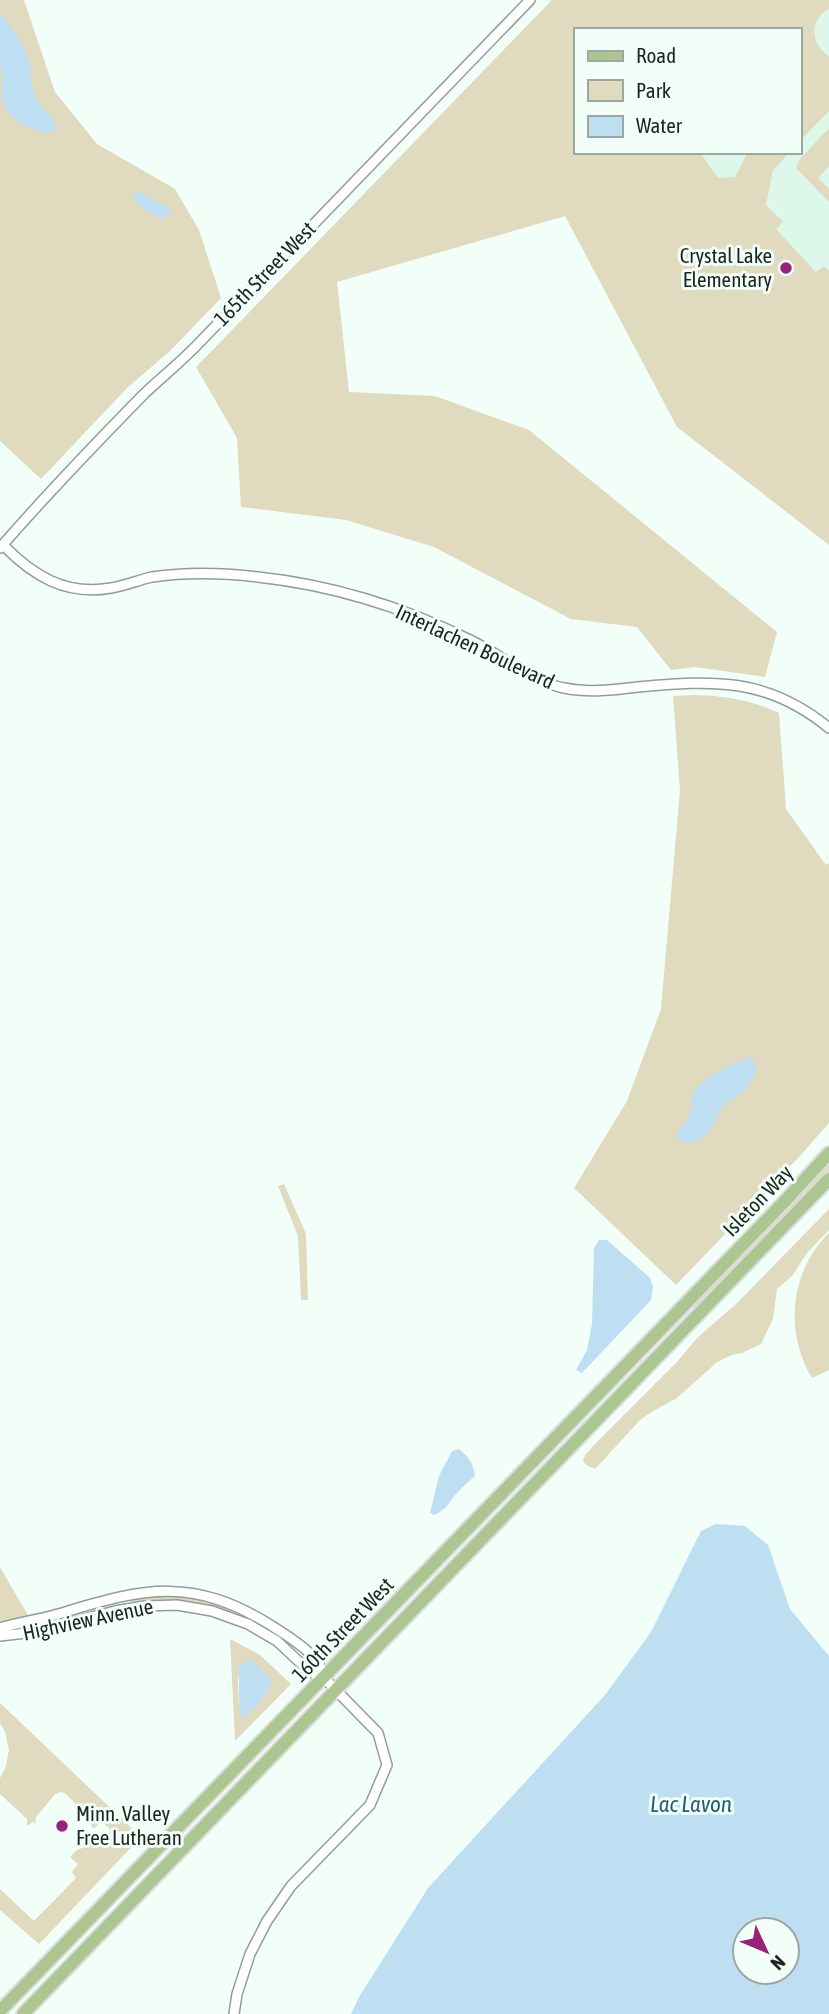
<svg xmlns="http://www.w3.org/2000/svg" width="829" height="2014" font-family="'Asap Condensed',sans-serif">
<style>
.built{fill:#def7eb}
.green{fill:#e0dabe;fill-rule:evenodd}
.water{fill:#bedef2;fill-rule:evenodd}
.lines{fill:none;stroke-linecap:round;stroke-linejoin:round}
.minor-casing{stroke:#8f9e97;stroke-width:12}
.major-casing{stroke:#dbdcdb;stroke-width:16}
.minor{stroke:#fff;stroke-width:9}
.major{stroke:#acc692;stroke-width:12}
.poi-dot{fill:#99217b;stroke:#f1fff8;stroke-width:2.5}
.labels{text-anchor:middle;stroke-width:6;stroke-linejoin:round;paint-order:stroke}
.poi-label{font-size:21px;fill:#1c2320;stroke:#f1fff8;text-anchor:end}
.street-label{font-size:21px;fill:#1c2320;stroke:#f1fff8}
.water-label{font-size:23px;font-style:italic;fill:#285d7a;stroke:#f1fff8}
</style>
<rect width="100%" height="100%" fill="#f1fff8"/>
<!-- built -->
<path class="built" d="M 547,0 L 829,0 L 829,384 L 659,152 L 799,152 L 799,30 L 575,30 L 575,39 Z"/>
<!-- green -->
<g class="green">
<path d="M 0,0 L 24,0 L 55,92 L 97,144 L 175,189 L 199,230 L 221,298 L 170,351 L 127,388 L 41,479 L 0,441 Z"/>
<path d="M 552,0 L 829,0 L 829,9 C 809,19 810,45 829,56 L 829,111 L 799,142 L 799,30 L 575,30 L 575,152 L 700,152 L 718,178 L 735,177 L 748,152 L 790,152 L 773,170 L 766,205 L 783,222 L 776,229 L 816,272 L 824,266 L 829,271 L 829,545 L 677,427 L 565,216 L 337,282 L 349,392 L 435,396 L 529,430 L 777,632 L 765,677 L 695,667 L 671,670 L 637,627 L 571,619 L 434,547 L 346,520 L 241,507 L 237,438 L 196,367 Z"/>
<path d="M 829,128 L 829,166 L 818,178 L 829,189 L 829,202 L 796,168 L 800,159 Z"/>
<path d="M 696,695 C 725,696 752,700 779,713 L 786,809 L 826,865 L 829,863 L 829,1123 L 799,1157 L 676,1285 L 574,1188 L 627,1101 L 661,1009 L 680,790 L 673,696 Z"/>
<path d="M 829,1161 L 829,1172 L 696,1310 L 691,1305 Z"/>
<path d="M 284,1184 L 306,1234 L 308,1300 L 301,1300 L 298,1236 L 278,1186 Z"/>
<path d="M 829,1209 L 829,1230 L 807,1253 L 792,1276 L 777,1289 L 773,1319 L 761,1344 L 742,1353 L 732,1355 L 717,1362 L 677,1398 L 653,1411 L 640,1420 L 596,1468 C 590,1468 587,1466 583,1461 L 585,1455 L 596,1443 L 676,1363 L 698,1337 L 736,1304 Z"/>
<path d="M 829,1233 L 829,1370 L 812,1378 C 784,1332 790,1271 829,1233 Z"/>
<path d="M 0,1567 L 29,1617 L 0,1622 Z"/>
<path d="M 157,1595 L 194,1597 L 231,1608 L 229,1613 C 196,1601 165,1599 131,1604 L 130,1598 Z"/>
<path d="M 230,1639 L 260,1655 L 291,1684 L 235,1741 ZM 260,1667 L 271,1686 L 256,1707 L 239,1713 L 238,1677 Z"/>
<path d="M 0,1703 L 141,1837 L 39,1944 L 0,1910 L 0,1889 L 34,1921 L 76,1878 L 72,1872 L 78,1864 L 70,1857 L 77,1850 L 88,1846 L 86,1844 L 98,1832 L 104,1838 L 111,1830 L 101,1821 L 94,1829 L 91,1825 L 93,1821 L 66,1794 L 61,1792 L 55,1794 L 36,1817 L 35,1824 L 33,1821 L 29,1825 L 27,1825 L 27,1819 L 0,1794 L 0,1778 L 6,1766 L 9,1750 L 5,1732 L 0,1723 Z"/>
</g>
<!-- water -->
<g class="water">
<path d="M 0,13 C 10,24 28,51 30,65 C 32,75 31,89 36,98 C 41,108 51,115 56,124 L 53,132 C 34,135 5,118 2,98 C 0,87 5,76 0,65 Z"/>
<path d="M 138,191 C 142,193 145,195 148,197 C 158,203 166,203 172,213 C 158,224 147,210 135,202 L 134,195 Z"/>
<path d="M 749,1058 L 754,1061 L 757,1067 C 750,1093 738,1092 722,1108 C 717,1114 716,1121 712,1127 C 705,1141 687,1148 676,1137 C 678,1129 684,1126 688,1119 C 692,1110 690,1101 694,1092 C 699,1080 735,1061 749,1058 Z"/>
<path d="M 599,1240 L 607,1240 L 650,1278 L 653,1287 L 651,1300 L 582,1373 L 576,1370 L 587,1350 L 592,1324 L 594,1248 Z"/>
<path d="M 459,1449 C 469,1457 473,1463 475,1476 C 469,1481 463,1486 458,1492 C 449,1501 447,1510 434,1515 L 430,1513 L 439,1476 L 452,1451 Z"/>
<path d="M 716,1524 L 745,1526 L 768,1545 L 790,1609 L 829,1656 L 829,2014 L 351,2014 L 359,1997 L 428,1888 L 605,1695 L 651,1632 L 701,1531 ZM 745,1930 L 787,1930 L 787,1972 L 745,1972 Z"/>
<path d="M 253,1660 L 270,1679 L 271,1686 L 256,1707 L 243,1718 L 239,1713 L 239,1667 L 245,1661 Z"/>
</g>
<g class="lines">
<!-- minor casing -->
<g class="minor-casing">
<g id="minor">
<path d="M 3,545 C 33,576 66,596 111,588 C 125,586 138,580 152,577 C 186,572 224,573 258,577 C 332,585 403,607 470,640 C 502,655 530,681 564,688 C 589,693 614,690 638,687 C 713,680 767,677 829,728"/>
<path d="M 0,548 C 46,495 95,444 144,394 C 162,377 182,361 199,343 L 530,0"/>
<path d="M 0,1628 C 21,1622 42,1619 62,1613 C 146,1587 194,1577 272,1626 C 285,1634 310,1650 318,1663 C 321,1666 322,1673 324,1678"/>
<path d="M 0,1636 L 35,1632 L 115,1611 L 145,1606 L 177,1605 L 212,1611 L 248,1624 L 277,1641 L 310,1672 L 324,1678 L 378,1733 L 387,1765 L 370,1805 L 291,1886 L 267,1921 L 250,1954 L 237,1994 L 234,2014"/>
</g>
</g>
<!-- major casing -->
<g class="major-casing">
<g id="major">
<path d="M 0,2011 L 786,1200 L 829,1153"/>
<path d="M 23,2014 L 829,1179"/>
</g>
</g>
<!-- minor -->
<use href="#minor" class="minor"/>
<!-- major -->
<use href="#major" class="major"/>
</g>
<!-- markers -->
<g class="poi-dot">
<circle cx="786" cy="268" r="7"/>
<circle cx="62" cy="1826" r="7"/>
</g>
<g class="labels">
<!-- poi labels -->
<g class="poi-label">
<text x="772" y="263">Crystal Lake<tspan x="772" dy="24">Elementary</tspan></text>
<text x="76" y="1821" text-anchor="start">Minn. Valley<tspan x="76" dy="24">Free Lutheran</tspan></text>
</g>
<!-- street labels -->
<g class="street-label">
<text transform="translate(265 274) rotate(-46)" y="7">165th Street West</text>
<text transform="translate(475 647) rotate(25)" y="7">Interlachen Boulevard</text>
<text transform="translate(758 1201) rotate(-46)" y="7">Isleton Way</text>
<text transform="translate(88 1620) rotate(-12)" y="7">Highview Avenue</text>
<text transform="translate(343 1630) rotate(-46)" y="7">160th Street West</text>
</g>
<!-- water labels -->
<g class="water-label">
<text x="691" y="1812">Lac Lavon</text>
</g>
</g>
<!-- legend -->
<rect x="574" y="28" width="228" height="126" fill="#f1fff8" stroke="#9ca7a2" stroke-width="2"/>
<rect x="588" y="51" width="35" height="10" fill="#acc692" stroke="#9ca7a2" stroke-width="2"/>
<text x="636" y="63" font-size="21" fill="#1c2320">Road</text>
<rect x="588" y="80" width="35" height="21" fill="#e0dabe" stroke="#9ca7a2" stroke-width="2"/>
<text x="636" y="98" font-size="21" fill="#1c2320">Park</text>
<rect x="588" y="116" width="35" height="21" fill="#bedef2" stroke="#9ca7a2" stroke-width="2"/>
<text x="636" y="133" font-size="21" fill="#1c2320">Water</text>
<!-- north arrow -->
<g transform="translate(766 1951) rotate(134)"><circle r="33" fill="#f1fff8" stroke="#9ca7a2" stroke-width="2"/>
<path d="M0-5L12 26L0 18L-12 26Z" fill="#99217b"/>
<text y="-10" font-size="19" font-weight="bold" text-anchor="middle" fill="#1c2320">N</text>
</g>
</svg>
